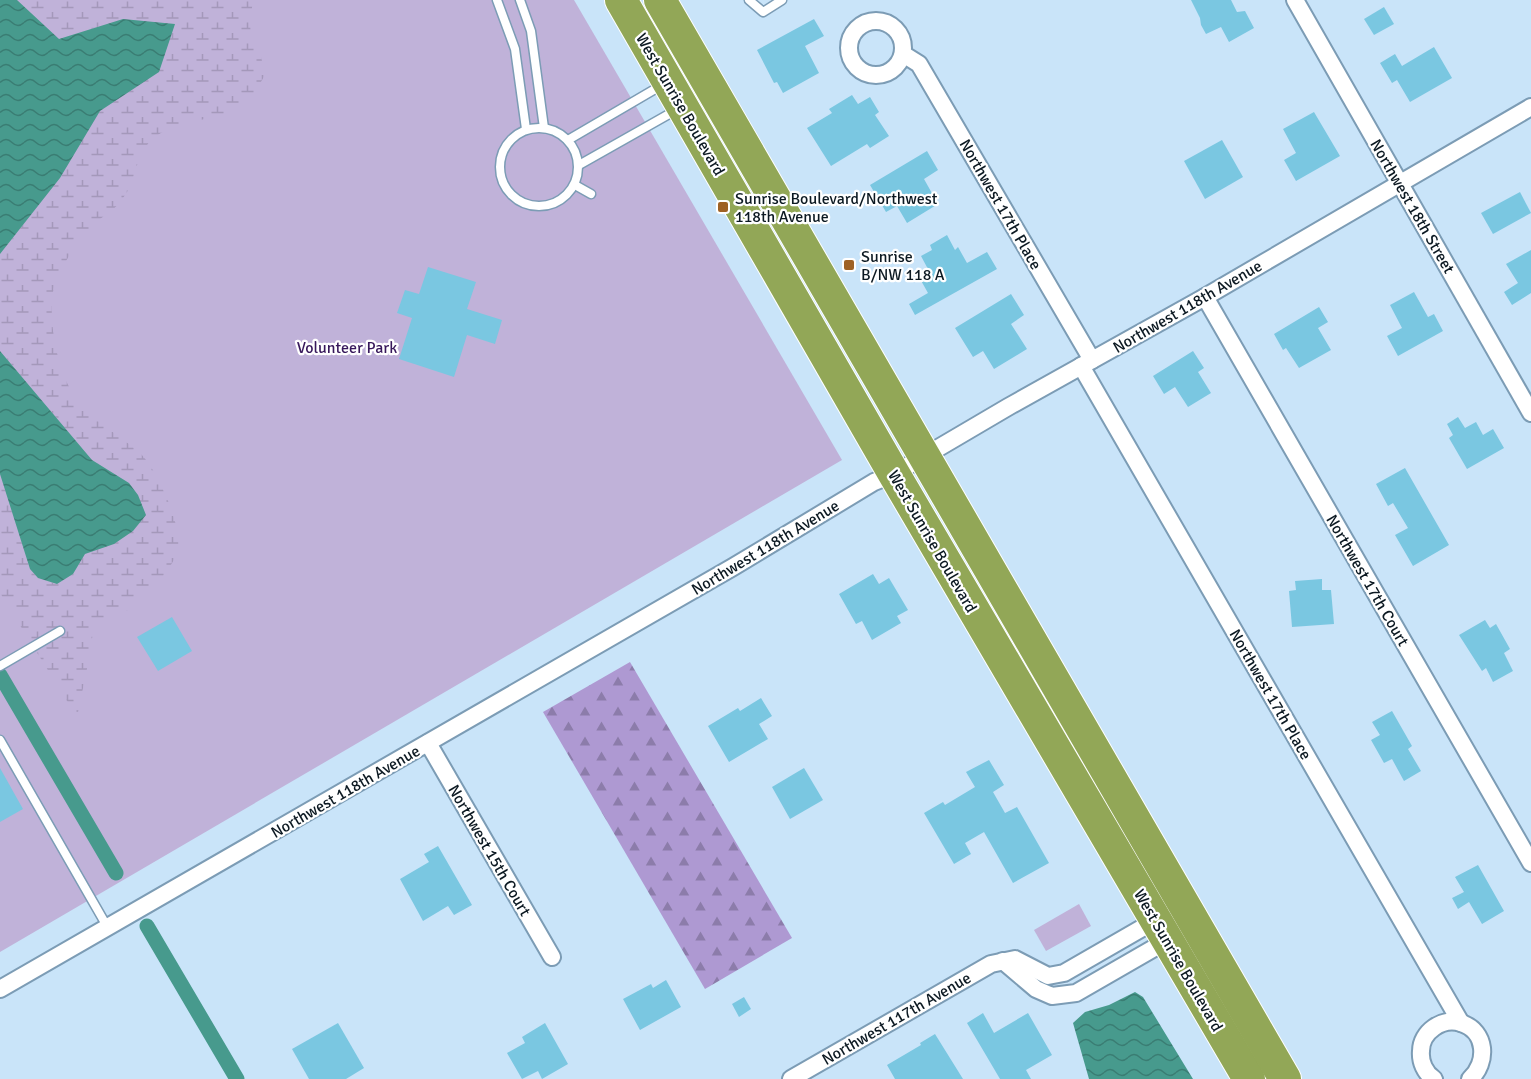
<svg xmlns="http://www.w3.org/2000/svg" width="1531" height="1079" font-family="Signika,sans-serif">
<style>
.green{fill:#c0b2d9}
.forest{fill:url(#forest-firs)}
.wetland{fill:url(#wetland-marsh)}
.water{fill:url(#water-waves)}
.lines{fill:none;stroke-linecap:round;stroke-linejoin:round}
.canal{stroke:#479a8d;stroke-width:15}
.building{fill:#7ac7e1}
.lane-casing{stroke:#7c9cb5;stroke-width:11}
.street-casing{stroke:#7c9cb5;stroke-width:20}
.highway-casing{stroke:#fff;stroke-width:34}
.lane{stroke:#fff;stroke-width:8}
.street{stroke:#fff;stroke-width:16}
.highway{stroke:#92a757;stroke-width:32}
.poi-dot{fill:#9e6124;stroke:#fff;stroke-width:2}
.labels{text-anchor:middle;stroke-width:4.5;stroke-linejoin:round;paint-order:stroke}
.street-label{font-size:16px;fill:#0c1922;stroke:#fff}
.poi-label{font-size:16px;fill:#0c1922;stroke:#fff;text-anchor:start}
.park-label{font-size:16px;fill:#37185b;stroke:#fff}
</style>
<defs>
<pattern id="forest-firs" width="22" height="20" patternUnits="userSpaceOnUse" patternTransform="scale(1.5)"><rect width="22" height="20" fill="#ae99d2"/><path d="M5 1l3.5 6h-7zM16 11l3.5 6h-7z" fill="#8c7caa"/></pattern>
<pattern id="wetland-marsh" width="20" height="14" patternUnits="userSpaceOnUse" patternTransform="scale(1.5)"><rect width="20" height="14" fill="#c0b2d9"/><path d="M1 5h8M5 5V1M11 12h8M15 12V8" fill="none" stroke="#a498ba"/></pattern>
<pattern id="water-waves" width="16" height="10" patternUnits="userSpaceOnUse" patternTransform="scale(1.5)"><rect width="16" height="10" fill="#479a8d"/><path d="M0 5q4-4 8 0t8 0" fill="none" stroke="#3a7d73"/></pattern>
</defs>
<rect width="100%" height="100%" fill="#c9e4f9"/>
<!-- green -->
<g class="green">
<path d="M 0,0 L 574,0 L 842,460 L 0,952 Z"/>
<path d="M 1079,904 L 1091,926 L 1046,951 L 1034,930 Z"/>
</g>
<!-- forest -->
<path class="forest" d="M 630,662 L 792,938 L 705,989 L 543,712 Z"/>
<!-- wetland -->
<path class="wetland" d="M 17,0 L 253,0 L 250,22 L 251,39 L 260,52 L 265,75 C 260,83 254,95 247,101 C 221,124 182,116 155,137 C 134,154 139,172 127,192 C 115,211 111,210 95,223 C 81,234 55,275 53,292 C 48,323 58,376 78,401 C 95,423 120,435 140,453 C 157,469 185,530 177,553 C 169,573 151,591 134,606 C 124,615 106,615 94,624 L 90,654 L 77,717 L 0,593 L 0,474 L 30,569 L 38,578 L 57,584 L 73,574 L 85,554 L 114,544 L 129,483 L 92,460 L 0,351 L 0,254 L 60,178 L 100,111 L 159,72 L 123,19 L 59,39 Z"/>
<!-- water -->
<g class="water">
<path d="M 0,0 L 17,0 L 59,39 L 123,19 L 175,24 L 159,72 L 100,111 L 60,178 L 0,254 Z"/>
<path d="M 0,351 L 92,460 L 129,483 L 138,495 L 146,515 L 133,531 L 114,544 L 85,554 L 73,574 L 57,584 L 38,578 L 30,569 L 0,474 Z"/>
<path d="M 1135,992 L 1143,997 L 1193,1079 L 1089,1079 L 1073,1023 L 1085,1012 L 1109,1005 Z"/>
</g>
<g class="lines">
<!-- canal -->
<g class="canal">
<path d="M 0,675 L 116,873"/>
<path d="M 147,926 L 237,1079"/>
</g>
</g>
<!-- building -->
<g class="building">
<path d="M 1191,0 L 1231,0 L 1237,12 L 1245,11 L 1254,28 L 1229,42 L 1221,27 L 1206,34 L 1201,25 L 1200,18 Z"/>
<path d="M 1384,7 L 1394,24 L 1374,35 L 1364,19 Z"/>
<path d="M 814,19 L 824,36 L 805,46 L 819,73 L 783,93 L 777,82 L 774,83 L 757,50 Z"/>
<path d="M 1434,47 L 1452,78 L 1410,102 L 1397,80 L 1392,83 L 1380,63 L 1395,54 L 1402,66 Z"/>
<path d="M 852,95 L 858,104 L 870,97 L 879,112 L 875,115 L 889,136 L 870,148 L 867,144 L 831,166 L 807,128 L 832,113 L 829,109 Z"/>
<path d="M 1314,112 L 1340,156 L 1296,181 L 1284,160 L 1296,153 L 1283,129 Z"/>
<path d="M 1222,140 L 1243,177 L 1205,199 L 1184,161 Z"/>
<path d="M 927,151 L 938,170 L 924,179 L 938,204 L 907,223 L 897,206 L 886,212 L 870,185 Z"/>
<path d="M 1520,192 L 1531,213 L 1493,234 L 1481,213 Z"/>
<path d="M 947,235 L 955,250 L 958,247 L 967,263 L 987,252 L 997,269 L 915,315 L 909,304 L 928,293 L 919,277 L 929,271 L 921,256 L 932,250 L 930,245 Z"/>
<path d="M 1531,250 L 1531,293 L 1512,305 L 1504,292 L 1518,283 L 1506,264 Z"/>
<path d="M 428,267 L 476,282 L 467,309 L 502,320 L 495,344 L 467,335 L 454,377 L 399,359 L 412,318 L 397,313 L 405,290 L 419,294 Z"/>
<path d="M 1414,292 L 1428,317 L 1434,314 L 1443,331 L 1398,356 L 1387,336 L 1402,328 L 1390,305 Z"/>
<path d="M 1011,294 L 1024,315 L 1011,324 L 1027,349 L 994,369 L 983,351 L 973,357 L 955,328 Z"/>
<path d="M 1319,307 L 1328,322 L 1318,328 L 1331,350 L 1299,368 L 1286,348 L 1283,350 L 1274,334 Z"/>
<path d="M 1193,351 L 1204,368 L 1198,372 L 1211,393 L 1188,407 L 1175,387 L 1164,394 L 1153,376 Z"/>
<path d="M 1458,417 L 1465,428 L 1476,422 L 1483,435 L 1493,429 L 1504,448 L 1467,469 L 1449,438 L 1453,435 L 1447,424 Z"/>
<path d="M 1405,468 L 1449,545 L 1413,566 L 1395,535 L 1408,528 L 1393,503 L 1388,506 L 1376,484 Z"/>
<path d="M 873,574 L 879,584 L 889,578 L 908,610 L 897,616 L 901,623 L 872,640 L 862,621 L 856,624 L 839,594 Z"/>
<path d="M 1322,579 L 1322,590 L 1331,590 L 1334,624 L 1292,627 L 1289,591 L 1296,590 L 1295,581 Z"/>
<path d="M 172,617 L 192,651 L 158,671 L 137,637 Z"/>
<path d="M 1485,620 L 1490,628 L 1496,624 L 1510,649 L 1504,653 L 1513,671 L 1493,682 L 1486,668 L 1482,671 L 1459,635 Z"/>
<path d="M 761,698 L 772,716 L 759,724 L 768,739 L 729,762 L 708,726 L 738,708 L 740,711 Z"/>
<path d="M 1392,711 L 1412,746 L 1408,749 L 1421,771 L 1404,781 L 1392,759 L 1384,763 L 1371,740 L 1380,735 L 1372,722 Z"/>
<path d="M 989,760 L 1004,785 L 993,792 L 1005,813 L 1017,807 L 1049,863 L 1013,883 L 984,832 L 965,843 L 971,854 L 954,864 L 924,813 L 943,802 L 945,805 L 975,787 L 966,772 Z"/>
<path d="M 0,768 L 23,809 L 0,822 Z"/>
<path d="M 804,768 L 823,800 L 790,819 L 772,787 Z"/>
<path d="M 438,846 L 472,905 L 454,915 L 448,906 L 423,921 L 400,879 L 429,862 L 424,854 Z"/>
<path d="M 1478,865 L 1504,911 L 1482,924 L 1469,902 L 1458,909 L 1452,898 L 1464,892 L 1455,877 Z"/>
<path d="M 666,980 L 681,1007 L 640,1030 L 623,999 L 651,984 L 653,988 Z"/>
<path d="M 744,997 L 751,1009 L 739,1017 L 732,1004 Z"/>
<path d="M 983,1013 L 994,1033 L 1028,1013 L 1052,1055 L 1026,1070 L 1031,1079 L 1000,1079 L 967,1023 Z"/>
<path d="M 338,1023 L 364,1068 L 346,1079 L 309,1079 L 292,1049 Z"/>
<path d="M 545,1023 L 568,1064 L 542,1079 L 538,1071 L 522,1079 L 507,1053 L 525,1043 L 522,1037 Z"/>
<path d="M 935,1034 L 963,1079 L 895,1079 L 887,1065 L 921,1045 L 920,1043 Z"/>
</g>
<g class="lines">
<!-- lane casing -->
<g class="lane-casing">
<g id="lane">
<path d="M 497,0 L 515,49 L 526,129"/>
<path d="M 520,0 L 531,31 L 544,128"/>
<path d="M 749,0 L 763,12 L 782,0"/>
<circle cx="539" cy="167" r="39"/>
<path d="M 568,140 L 662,85"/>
<path d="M 579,165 L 678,109"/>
<path d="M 575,185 L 591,194"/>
<path d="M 0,666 L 60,631"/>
<path d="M 0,740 L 108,928"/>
</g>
</g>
<!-- street casing -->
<g class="street-casing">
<g id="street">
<path d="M 1295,0 L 1531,413"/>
<circle cx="876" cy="48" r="27"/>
<path d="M 903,54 L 919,64 L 1092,360"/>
<path d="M 1205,297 L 1531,863"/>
<path d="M 1081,366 L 1461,1023"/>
<path d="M 428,743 L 552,957"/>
<path d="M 1003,961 L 1036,989 L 1052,996 L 1076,993 L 1168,940"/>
<path d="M 0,989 L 733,567 L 874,482 L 894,474 L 1008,407 L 1205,297 L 1531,107"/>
<path d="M 791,1079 L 991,964 L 1015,959 L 1048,976 L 1064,973 L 1156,920"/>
<path d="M 1434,1079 C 1425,1073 1420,1062 1421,1051 C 1421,1032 1442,1017 1461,1023 C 1487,1031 1488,1063 1470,1079"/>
</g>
</g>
<!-- highway casing -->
<g class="highway-casing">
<g id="highway">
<path d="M 621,0 L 894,474 L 1249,1079"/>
<path d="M 660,0 L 1285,1079"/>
</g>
</g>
<!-- lane -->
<use href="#lane" class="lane"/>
<!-- street -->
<use href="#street" class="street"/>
<!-- highway -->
<use href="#highway" class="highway"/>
</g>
<!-- markers -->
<g class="poi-dot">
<rect x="717" y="201" width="12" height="12" rx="3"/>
<rect x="843" y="259" width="12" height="12" rx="3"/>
</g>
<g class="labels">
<!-- street labels -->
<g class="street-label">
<text transform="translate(681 104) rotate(60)" y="6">West Sunrise Boulevard</text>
<text transform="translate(1001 204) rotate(60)" y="6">Northwest 17th Place</text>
<text transform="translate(1413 206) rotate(60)" y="6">Northwest 18th Street</text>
<text transform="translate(1187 306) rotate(-30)" y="6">Northwest 118th Avenue</text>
<text transform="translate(933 541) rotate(60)" y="6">West Sunrise Boulevard</text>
<text transform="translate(765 547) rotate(-31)" y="6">Northwest 118th Avenue</text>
<text transform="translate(1368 580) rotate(60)" y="6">Northwest 17th Court</text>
<text transform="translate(1271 694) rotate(60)" y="6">Northwest 17th Place</text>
<text transform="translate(345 791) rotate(-30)" y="6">Northwest 118th Avenue</text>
<text transform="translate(490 850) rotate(60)" y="6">Northwest 15th Court</text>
<text transform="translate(1179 960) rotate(60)" y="6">West Sunrise Boulevard</text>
<text transform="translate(896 1018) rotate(-30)" y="6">Northwest 117th Avenue</text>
</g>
<!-- poi labels -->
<g class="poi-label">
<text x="735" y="204">Sunrise Boulevard/Northwest<tspan x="735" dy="18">118th Avenue</tspan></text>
<text x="861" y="262">Sunrise<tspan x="861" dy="18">B/NW 118 A</tspan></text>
</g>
<!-- park labels -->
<g class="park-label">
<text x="347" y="353">Volunteer Park</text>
</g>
</g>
</svg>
